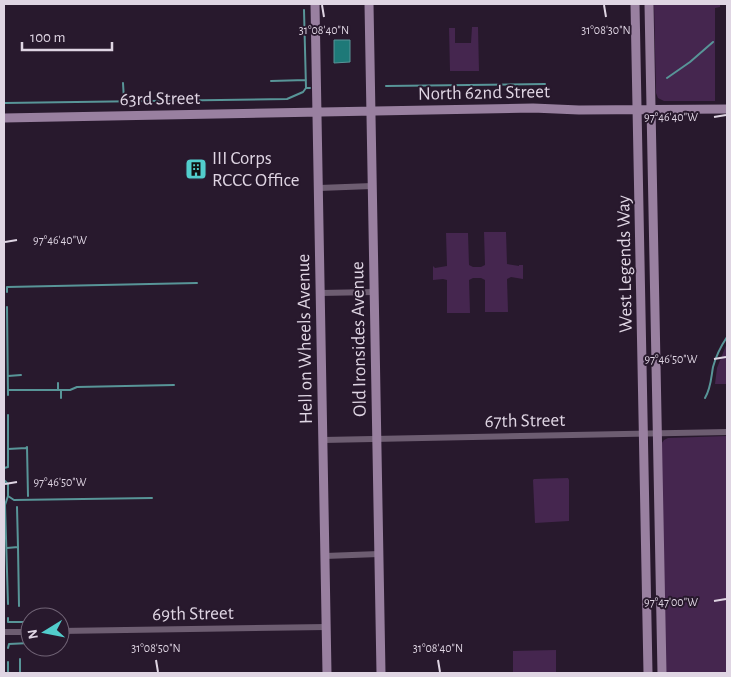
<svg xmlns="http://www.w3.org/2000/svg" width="731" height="677" font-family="'Alegreya Sans',sans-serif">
<rect width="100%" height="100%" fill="#28192d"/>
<path fill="#45264f" d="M654 4H720V7L715 8V101H664L658 98 656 93Z
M472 27H478L479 71H450L449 28H455V43H471Z
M484 232H506L507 264 519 266V265H523V279L511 277 507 279 508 312H485V280L481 278H473L469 280 470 313H447V280L443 279 433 280V266L435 268 447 266 446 233H468L469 265 473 267H481L485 265Z
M727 343V384H715L717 368Z
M727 436V673H665L661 444 664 440 668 438Z
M568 478 569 480V521L535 523 533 480 534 479Z
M556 650V673H513V651Z"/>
<path fill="#1e7978" stroke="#589598" d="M334 40H350V62L334 63Z"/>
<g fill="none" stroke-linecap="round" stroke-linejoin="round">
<path stroke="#589598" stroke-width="2" d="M304 10 306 88H310
M667 78 690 62 713 42
M271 81 306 80
M123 83 124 100
M386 86 545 84
M4 103 287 99 303 92 306 88
M7 292V287L197 283
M7 307 8 395
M8 376 21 375
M58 383V390
M8 390H70L77 387 174 385
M61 398V390
M705 398C711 388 711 378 713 367 716 356 721 346 727 337
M8 449 26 448 27 447 28 496
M4 468 8 467V415
M4 480 8 484V496L14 500 152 498
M17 507 18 547
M7 548 18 547 19 606
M8 604 5 505 8 496
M8 618V622H30
M8 648 9 644 30 643
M20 659V673
M8 662V673"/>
<path stroke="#6d5d71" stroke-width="6" d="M319 188 372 186
M320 293 374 292
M323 440 727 432
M325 556 379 554
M60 631 326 627
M4 632H30"/>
<path stroke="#9980a0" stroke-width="9" d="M315 4 327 673
M369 4 381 673
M635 4 648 673
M649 4 662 673
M4 118 533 108 579 110 727 109"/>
</g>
<path fill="none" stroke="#dfd5e3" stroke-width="2" d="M322 5 324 17M604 5 606 17M714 117 726 115M5 242 17 240M714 359 726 357M5 484 17 482M714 601 726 599M156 660 158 672M438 660 440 672"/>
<defs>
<g id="building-square" transform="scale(1.125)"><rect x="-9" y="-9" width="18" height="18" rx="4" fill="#52cdcc" stroke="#28192d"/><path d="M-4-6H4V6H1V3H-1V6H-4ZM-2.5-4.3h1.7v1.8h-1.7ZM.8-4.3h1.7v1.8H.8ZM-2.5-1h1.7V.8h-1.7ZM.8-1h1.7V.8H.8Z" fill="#111"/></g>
</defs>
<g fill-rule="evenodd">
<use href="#building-square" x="196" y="169"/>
</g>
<g text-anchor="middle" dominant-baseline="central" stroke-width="4" stroke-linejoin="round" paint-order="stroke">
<g font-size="19" fill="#dfd5e3" stroke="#28192d">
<text transform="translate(484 93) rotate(-1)">North 62nd Street</text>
<text transform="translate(160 99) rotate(-1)">63rd Street</text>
<text transform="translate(625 264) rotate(-91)">West Legends Way</text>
<text transform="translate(305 339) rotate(-91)">Hell on Wheels Avenue</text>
<text transform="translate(359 339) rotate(-91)">Old Ironsides Avenue</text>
<text transform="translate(525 421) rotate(-1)">67th Street</text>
<text transform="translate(193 614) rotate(-1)">69th Street</text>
</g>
<g font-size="19" fill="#dfd5e3" stroke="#28192d" text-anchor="start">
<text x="212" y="158">III Corps<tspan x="212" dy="22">RCCC Office</tspan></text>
</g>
</g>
<g font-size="12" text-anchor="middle" fill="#dfd5e3" stroke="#28192d" stroke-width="4" stroke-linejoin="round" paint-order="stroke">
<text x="324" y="34">31°08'40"N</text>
<text x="606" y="34">31°08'30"N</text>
<text x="671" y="121">97°46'40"W</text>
<text x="60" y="244">97°46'40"W</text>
<text x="671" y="363">97°46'50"W</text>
<text x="60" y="486">97°46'50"W</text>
<text x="671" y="606">97°47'00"W</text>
<text x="156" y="652">31°08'50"N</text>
<text x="438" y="652">31°08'40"N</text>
</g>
<rect width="731" height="677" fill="none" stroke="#dfd5e3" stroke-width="10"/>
<g transform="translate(45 632) rotate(260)"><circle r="24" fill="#28192d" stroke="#716476"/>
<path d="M0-4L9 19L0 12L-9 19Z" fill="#52cdcc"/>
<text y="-8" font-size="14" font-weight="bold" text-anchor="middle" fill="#dfd5e3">N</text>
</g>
<path d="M22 42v8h90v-8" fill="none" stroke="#dfd5e3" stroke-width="2.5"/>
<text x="30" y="42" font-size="15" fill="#dfd5e3" stroke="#28192d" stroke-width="4" paint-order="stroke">100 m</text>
</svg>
